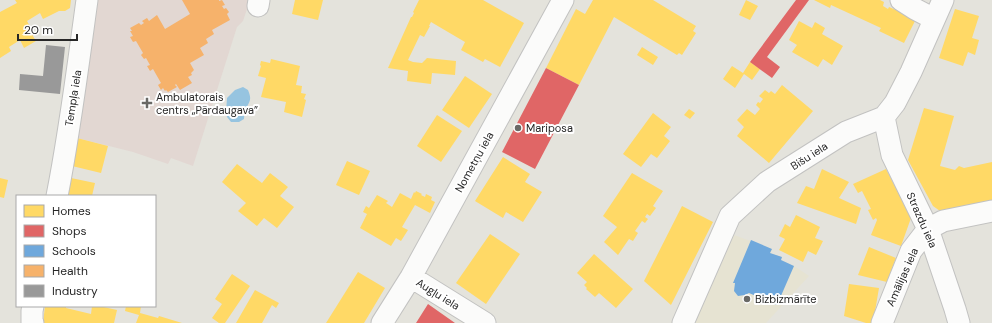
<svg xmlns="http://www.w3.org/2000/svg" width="992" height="323" font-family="'DM Sans',sans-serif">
<rect width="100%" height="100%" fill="#e4e3dc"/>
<path fill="#e6e3d2" d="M734 235 772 249 771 253 782 257 781 260 794 266 809 276 766 323H695Z"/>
<path fill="#e2d7d2" d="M97 0H250L243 21 237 27 193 166 171 158 168 164 133 152 77 138Z"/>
<path fill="#96c4e0" d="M243 87 248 90C252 100 250 100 246 109 245 112 244 116 244 119L239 122H231L227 117 226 112 227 98 235 90Z"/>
<path fill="#ffd966" d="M15 0H71L70 8 65 11H59L43 19 40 13 27 21 33 32 31 33 36 41 24 48 20 40 9 47 11 51 0 58V12L17 3Z
M295 0H323L318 20 292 14Z
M419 0H483L524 23 500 67 485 59 483 62 461 50 465 42 431 22 429 26H430L424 37 420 35 408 60 413 62 422 63 427 58 456 61 455 75 432 73 431 84 407 81 408 71 388 68 411 17H412L414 13 413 12Z
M593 0H653L696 26 693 31 696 33 682 55 679 53 677 55 614 17 579 85 546 68 576 9 585 14Z
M746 0 758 6 750 20 739 15Z
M814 0H880L884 2 883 6 888 9 889 7 916 19 904 43 879 31 881 28 831 5 830 8Z
M955 9 979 16 972 38 979 40 975 55 968 52 963 66 939 58Z
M799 21 812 28 815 22 825 28 822 34 843 46 832 65 823 59 818 67 792 52 797 45 789 40Z
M642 47 658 57 653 65 637 55Z
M271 59 300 66 296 85 302 86 301 93 306 94 304 99 306 100 302 117 284 112 286 102 261 97 266 78 258 76 261 66 260 65 261 61 270 63Z
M750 62 760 69 752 80 744 74 735 88 723 79 732 66 743 73Z
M465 76 492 94 469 128 442 110Z
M782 85 813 111 769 163 737 136 744 127 737 120 747 109 755 115 760 109 756 105 758 102 760 103 763 99 759 96 765 90 769 93 771 91 775 94Z
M924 108 954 116 940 166 955 170 959 166 964 168 992 162V200L940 211 933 206 908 160Z
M689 109 695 113 690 119 684 115Z
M653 113 671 127 664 136 670 141 657 158 651 154 641 167 623 154Z
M437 115 462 131 441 162 417 146Z
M77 138 108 146 101 173 72 166Z
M503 157 530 174 525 182 542 192 523 222 506 212 503 218 475 201Z
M347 161 370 171 359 195 336 185Z
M237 164 262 183 270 173 288 187 280 196 294 207 277 228 264 218 257 226 238 211 246 203 222 182Z
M822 169 849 182 839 198 861 208 856 224 797 203 806 186 814 189Z
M886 169 911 218 901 246 871 235 877 220 876 218 873 220 868 210 871 209 862 191 858 193 853 184Z
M632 173 663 191 653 206 656 208 650 216 647 214 645 217 648 219 645 223 642 221 635 231 638 233 633 241 629 239 618 255 604 242 617 227 603 216Z
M0 178 8 180 4 198 0 197Z
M71 178 95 183 92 196H67Z
M416 191 422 194 421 195 425 197 426 194 432 197 431 200 435 202 430 213 415 205 402 227 408 230 401 241 396 238 391 246 360 228 367 214 363 212 366 206 369 208 377 195 388 201 386 203 392 207 400 193 411 199 414 192 415 193Z
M682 206 713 222 671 305 644 281Z
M796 215 820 227 815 238 823 241 816 255 808 251 803 262 779 250 785 239 779 236 785 224 790 227Z
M490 234 520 254 486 304 456 283Z
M869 247 896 258 887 282 858 275Z
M594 254 633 289 616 308 599 293 595 297 586 289 587 288 584 285 587 282 577 273Z
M358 272 385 288 364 323H326Z
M232 274 250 286 225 323H219L212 318 222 304 215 299Z
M849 284 879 288 873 323H866L844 316Z
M255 290 279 303 276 308 272 305 262 323H236Z
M45 306H66V308L91 314 92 306H99L117 310 114 323H43Z
M126 306H141L140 313 158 318 159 316 182 323H136L139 315 125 311Z"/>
<path fill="#e06666" d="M796 0H809L767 57 780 67 772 78 750 62Z
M546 68 579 85 535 169 502 152Z
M428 304 455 323H416Z"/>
<path fill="#6fa8dc" d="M751 240 772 249 770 253 782 257 781 260 794 266 777 305 749 293 745 295 738 296 734 291 735 283H733Z"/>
<path fill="#f6b26b" d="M182 0H219V1L222 0 225 5 222 6 224 9 226 8 229 12 227 14 230 20 212 30 214 34 206 39 208 43 200 48 204 55 190 63 194 70 191 73 192 75 188 77 192 83 180 90 176 84 175 85 177 87 168 92 166 90 165 91 163 88 161 90 158 85 161 83 153 69 150 71 147 66 150 65 146 58 144 59 141 55 143 53 136 41 133 42 130 37 133 36 130 31H132L130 28 139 23 141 25 144 23 142 21 147 18 149 21 157 15 165 29 190 14Z"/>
<path fill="#999" d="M46 45 65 47 60 94 19 90 20 74 43 76Z"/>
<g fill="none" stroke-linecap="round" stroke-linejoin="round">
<g stroke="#c2c2c1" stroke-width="23">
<path id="street" d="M901 0 915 9 934 19
M258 6 259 0
M884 117 892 155 928 229 955 309 959 323
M57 196C70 131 78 65 87 0
M411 277 485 323
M33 323 32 322V311L33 306
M382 323 411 277 563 0
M683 323 730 216 767 182 846 132 884 117 895 103 911 72 943 0
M882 323 911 251 928 229 943 221 992 211"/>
</g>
<use href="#street" stroke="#fbfbfa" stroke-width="21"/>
</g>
<g fill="#696966" stroke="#fff" stroke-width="1.5">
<path d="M145 97h4v4h4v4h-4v4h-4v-4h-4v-4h4z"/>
<circle cx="518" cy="128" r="4"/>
<circle cx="747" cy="299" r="4"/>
</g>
<g text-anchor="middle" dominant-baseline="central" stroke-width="4" stroke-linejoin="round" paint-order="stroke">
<g font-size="11" fill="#272727" stroke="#fff" text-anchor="start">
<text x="156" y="97">Ambulatorais<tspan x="156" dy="13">centrs „Pārdaugava”</tspan></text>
<text x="526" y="128">Mariposa</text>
<text x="755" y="299">Bizbizmārīte</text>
</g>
<g font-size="11" fill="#272727" stroke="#fff">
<text transform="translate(73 98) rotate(-81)">Tempļa iela</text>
<text transform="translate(809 156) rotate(-33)">Bišu iela</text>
<text transform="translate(474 162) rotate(-61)">Nometņu iela</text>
<text transform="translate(922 220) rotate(66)">Strazdu iela</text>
<text transform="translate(902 277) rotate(-66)">Amālijas iela</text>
<text transform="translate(438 294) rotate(32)">Augļu iela</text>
</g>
</g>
<rect x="16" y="195" width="140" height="112" fill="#ffffff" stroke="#a9a9a9"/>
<rect x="24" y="205" width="20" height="12" fill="#ffd966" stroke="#a9a9a9"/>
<text x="52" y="215" font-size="12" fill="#272727">Homes</text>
<rect x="24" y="225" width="20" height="12" fill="#e06666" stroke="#a9a9a9"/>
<text x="52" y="235" font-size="12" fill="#272727">Shops</text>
<rect x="24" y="245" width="20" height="12" fill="#6fa8dc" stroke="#a9a9a9"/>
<text x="52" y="255" font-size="12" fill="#272727">Schools</text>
<rect x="24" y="265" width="20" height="12" fill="#f6b26b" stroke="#a9a9a9"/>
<text x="52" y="275" font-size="12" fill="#272727">Health</text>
<rect x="24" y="285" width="20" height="12" fill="#999999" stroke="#a9a9a9"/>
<text x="52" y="295" font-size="12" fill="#272727">Industry</text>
<path d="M18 34v6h59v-6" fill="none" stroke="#272727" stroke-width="2"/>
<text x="24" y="34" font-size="12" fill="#272727" stroke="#ffffff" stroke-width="3" paint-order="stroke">20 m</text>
</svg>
